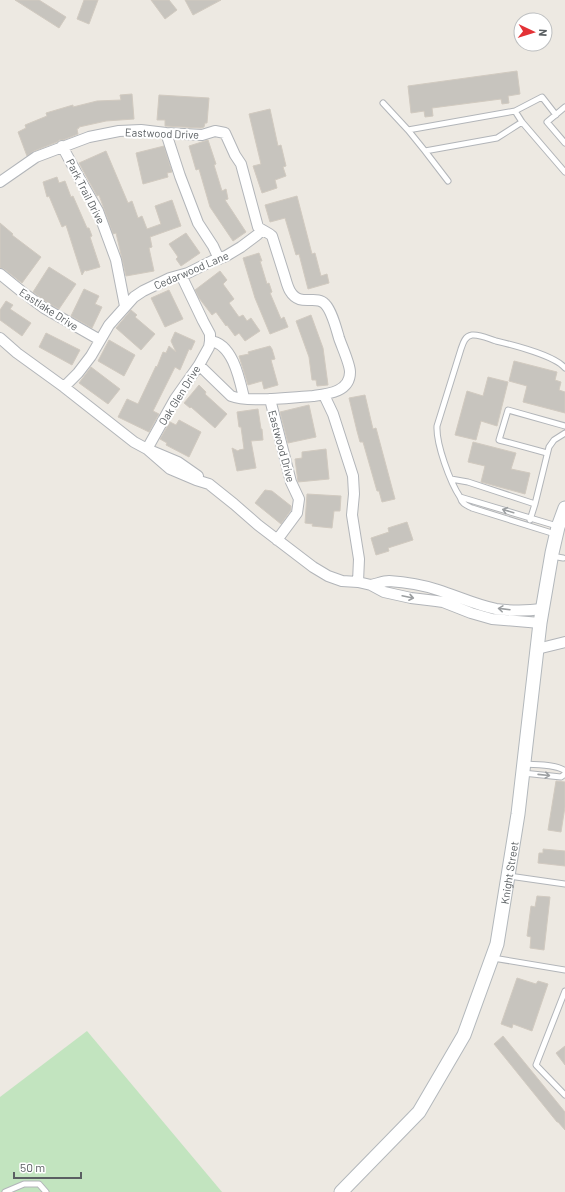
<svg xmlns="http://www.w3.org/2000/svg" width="565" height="1192" font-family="Barlow,sans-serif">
<rect width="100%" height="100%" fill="#ede9e2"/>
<path fill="#c2e4bf" d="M87 1031 222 1192H0V1097Z"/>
<path fill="#c7c4be" stroke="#d1cac0" d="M15 0H39L66 17 59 28Z
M84 0H98L89 24 77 19Z
M151 0H169L177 10 165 19Z
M185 0H221L193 15Z
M517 71 520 94 508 96 509 103 502 104 501 99 432 108 433 116 425 117 424 111 411 113 408 86Z
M132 94 134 119 106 121 79 127V128L77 129 78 134 63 140H59L57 142 34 151 27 156 18 132 26 128 25 125 47 116 46 113 73 105V107L97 101 121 100 120 95Z
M159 95 209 98 207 123H205L204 127 201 128 165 126V120H157Z
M270 109 278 146 281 145 286 166 283 167 286 176 275 180 277 188 262 193 253 166 261 164 249 114Z
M208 140 216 164 214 165 222 191 226 189 228 199 225 200 246 232 233 241 210 207 199 169 196 170 189 146Z
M164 146 172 172 167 173 168 177 143 184 136 153Z
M106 151 128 203 132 201 138 218 142 216 147 229 161 224 155 206 172 200 181 226 150 237 152 247 149 248 154 271 126 276 116 233 113 234 99 195 97 196 79 163Z
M57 177 59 183 65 181 71 197 73 196 87 228H89L92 236 90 237 100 267 86 271 85 270 82 275 66 225 62 227 49 196 47 197 43 182Z
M297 196 312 254 315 253 321 276 327 274 329 283 308 289 299 254 296 255 285 218 270 222 265 205Z
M0 223 13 234 12 235 41 257 22 283 4 269 0 268Z
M186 233 200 253 181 266 176 259 178 257 169 244Z
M259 253 262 261H260L267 284 269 283 272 292 270 293 281 319 284 317 288 327 270 334 255 298 243 258Z
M49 267 76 284 59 309 48 303 33 292Z
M220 271 227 280 223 284 234 299 229 303 239 317 243 315 247 321 251 318 260 331 245 341 239 333 235 336 227 325 226 326 216 312 212 315 199 298 195 290Z
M84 289 99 296 95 304 102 307 92 328 71 316Z
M169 290 183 319 165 327 151 298Z
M6 301 13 305 10 309 31 323 22 336 0 320V310Z
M131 310 137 315 135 317 155 334 141 350 116 328Z
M311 315 323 348 328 385 317 386 316 380H312L309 357 296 321Z
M175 332 195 341 191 350 189 349 180 370 175 367 153 411 159 414 149 432 118 417 127 399 138 404 156 366 157 367 163 352 166 353 169 346 176 352 171 341Z
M46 333 80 350 72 365 39 347Z
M109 340 135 355 124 376 98 361Z
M270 346 272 349 275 359 271 360 278 385 264 389 262 381 248 385 239 356 249 354 248 352Z
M514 361 557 372 555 380 561 382 559 390 565 392V413L523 402 527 386 509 381Z
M91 367 120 389 108 404 79 383Z
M488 377 508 382 497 426 481 421 476 440 455 435 467 391 483 396Z
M199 385 206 392 205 394 227 414 215 428 191 407 190 408 184 403Z
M365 395 373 429 376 428 395 499 382 502 379 491H377L363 442H360L357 431 349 398Z
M309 405 316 437 288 443 280 412Z
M258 409 261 429H262L263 440 251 441 256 468 237 471 232 448 238 451 239 450 244 449 241 427H239L237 412Z
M179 420 201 432 189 457 166 445 167 443 160 439 170 422 176 425Z
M473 442 516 453 511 469 530 473 525 494 481 482 485 466 468 462Z
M326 449 329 479 298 482 295 459 302 458V452Z
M265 490 272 491 291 506V510L281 524 255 503Z
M307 494 341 496 340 511H334L332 528 312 526 313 524 305 523Z
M407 522 413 540 388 548 389 551 376 555 371 538 389 532 388 528Z
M556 781 565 782V807L561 832 548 830Z
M543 849 565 851V866L538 863 539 853H543Z
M537 896 550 897 544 950 530 948 531 937 527 936 531 906 535 907Z
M517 978 536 984 538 981 548 984 532 1031 513 1024 512 1028 501 1024Z
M503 1036 565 1112V1130L558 1122H557L494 1044Z
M565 1046V1065L556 1053Z"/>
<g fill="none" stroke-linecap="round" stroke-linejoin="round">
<g stroke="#b2b5b9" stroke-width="7">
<path id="lane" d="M383 103 408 130
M565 107 547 122 565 143
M515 111 522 122 565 172
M522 122 497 138 425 151 408 130 515 111 542 97 556 115
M425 151 448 181
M547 453 499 440 508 410 565 426
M451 479 468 482 535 504 549 447 554 440 565 433
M460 497C450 482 436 444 437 426L461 349C463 343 465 336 472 335 480 334 489 339 496 341 513 345 555 356 565 368
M530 520 535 504
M555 534 472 508C466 505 462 504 460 497L557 526
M552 556 563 558
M525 764C536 765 557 764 565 771
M523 773 561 777 565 774
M509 876 565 884
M493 958 565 970
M565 991 536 1065 565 1095
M5 1192 24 1184H39L46 1192"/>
</g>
<g stroke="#b2b5b9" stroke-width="12">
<path id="street" d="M166 133 180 176 198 223 213 246 219 259
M62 146 82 183 98 211 116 260 125 306
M0 182 36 157 89 137 119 131 141 130 166 133 202 135 215 131 225 133 235 155 241 164 258 227C263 231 268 232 272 236 276 249 280 261 284 274 286 280 287 286 290 291 300 308 316 294 325 304 332 311 336 328 339 338 342 347 350 364 350 372 350 392 328 394 313 396 293 397 248 403 231 396L199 365
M0 274 21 291 44 308 100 340
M0 338 17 353 64 387 134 442 147 449 178 462 198 476
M210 341C233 343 240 381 244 398
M64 387 78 373 91 356 109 325 134 297 143 291 170 278 188 273 212 261 226 256 241 247 257 235 262 230
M324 395 333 414 353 476 354 494 352 515 359 559 358 582
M270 399 291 482 299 499 297 513 277 540
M147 449 170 469 196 480 209 484 234 504 258 525 313 567 328 576 342 581 358 582 371 585 384 592 411 598 436 601 443 602 471 613 492 619 540 623
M147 449 175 399 199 365 209 347 210 341V334L203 321 181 275
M371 585C377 584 383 581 389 581 405 582 423 585 438 590 457 596 476 605 496 609 511 611 527 611 542 609
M537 649 565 642"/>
</g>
<g stroke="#b3b8bc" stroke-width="15">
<g id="secondary">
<path id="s1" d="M341 1192 419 1112 464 1035 497 944 518 814 540 623 552 553 558 527 565 508"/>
</g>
</g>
<use href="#lane" stroke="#fff" stroke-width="5"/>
<use href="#street" stroke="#fff" stroke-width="10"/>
<use href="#secondary" stroke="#fff" stroke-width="13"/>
</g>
<defs><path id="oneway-shaft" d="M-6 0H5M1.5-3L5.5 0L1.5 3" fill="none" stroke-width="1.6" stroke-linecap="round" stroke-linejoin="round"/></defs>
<g stroke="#9c9fa1">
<use href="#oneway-shaft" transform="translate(508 511) rotate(-163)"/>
<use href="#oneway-shaft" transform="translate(408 597) rotate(12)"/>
<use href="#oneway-shaft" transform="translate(504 609) rotate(-173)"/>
<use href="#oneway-shaft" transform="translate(544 775) rotate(6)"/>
</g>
<g text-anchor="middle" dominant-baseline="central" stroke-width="4" stroke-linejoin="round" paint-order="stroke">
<g font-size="11" fill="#5a5f62" stroke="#fff">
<text transform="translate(162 133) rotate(2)">Eastwood Drive</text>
<text transform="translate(86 191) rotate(63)">Park Trail Drive</text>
<text transform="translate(191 270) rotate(-23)">Cedarwood Lane</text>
<text transform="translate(49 309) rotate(33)">Eastlake Drive</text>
<text transform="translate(179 395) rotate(-58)">Oak Glen Drive</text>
<text transform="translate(282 446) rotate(75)">Eastwood Drive</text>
<text stroke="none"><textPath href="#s1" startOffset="370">Knight Street</textPath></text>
</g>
</g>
<g transform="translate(533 32) rotate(94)"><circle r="19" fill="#ffffff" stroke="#bdbfc0"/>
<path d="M0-3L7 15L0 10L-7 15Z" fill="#e33236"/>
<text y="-6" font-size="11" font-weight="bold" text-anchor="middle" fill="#5a5f62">N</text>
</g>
<path d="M14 1172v6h67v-6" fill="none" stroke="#5a5f62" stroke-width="2"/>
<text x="20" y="1172" font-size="12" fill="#5a5f62" stroke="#ffffff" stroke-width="3" paint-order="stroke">50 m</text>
</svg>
